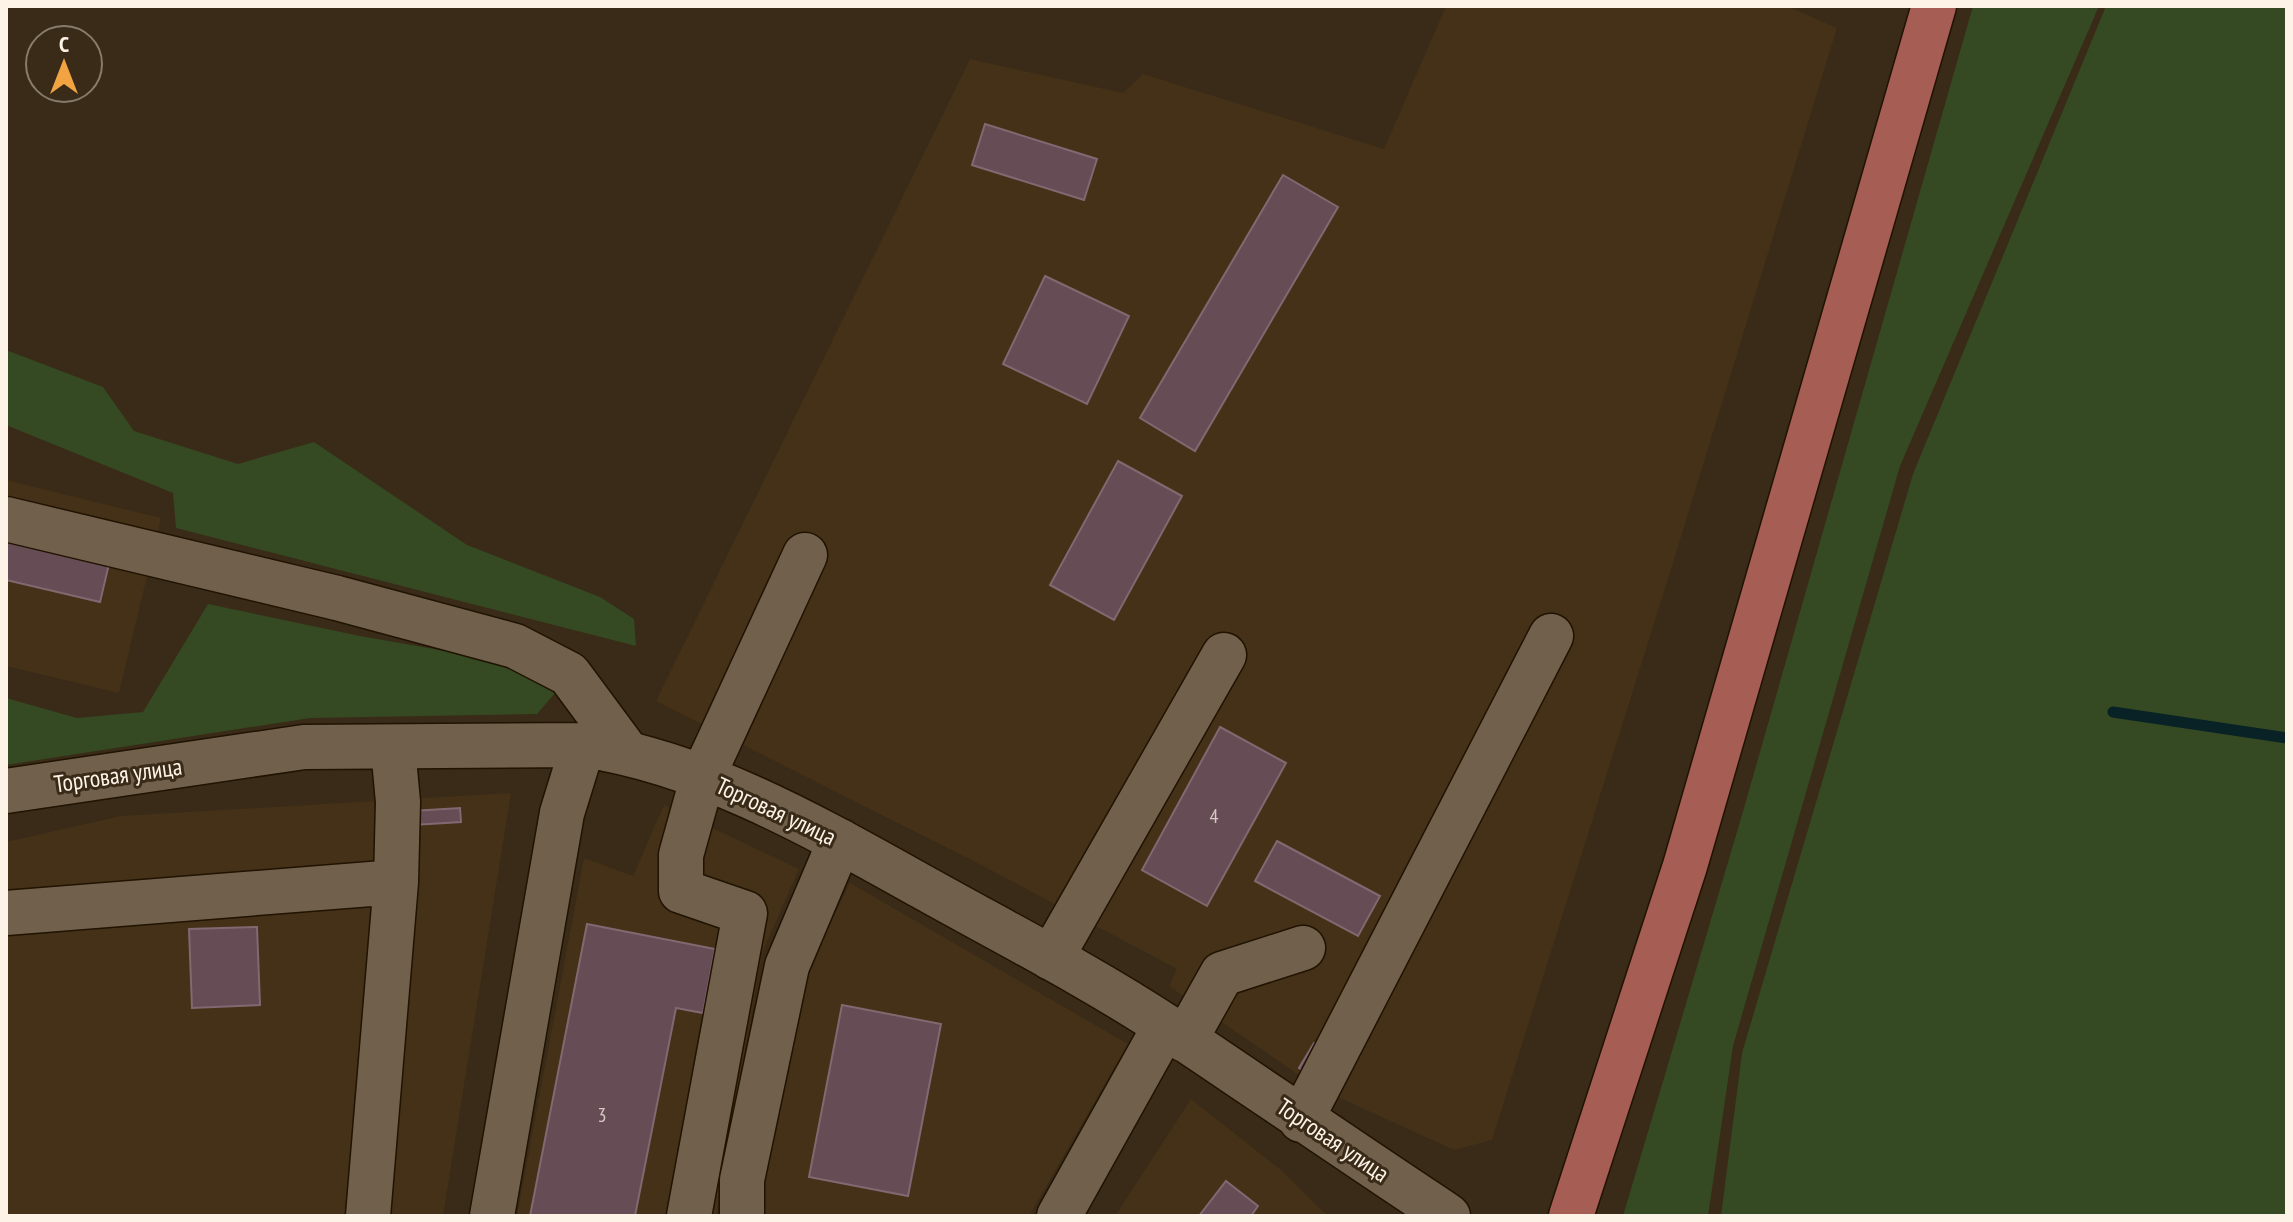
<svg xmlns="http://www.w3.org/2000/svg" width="2293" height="1222" font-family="'PT Sans Narrow',sans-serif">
<rect width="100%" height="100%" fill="#392b18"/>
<path fill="#443118" d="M1446 6H1787L1837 28 1673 563 1492 1140 1454 1150 1318 1088 1169 986 1177 969 985 867 656 701 970 59 1123 93 1143 74 1384 149Z
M6 480 161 518 119 693 6 666Z
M511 793 443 1216H6V842L121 816Z
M664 805 799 869 762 953 716 1216H517L584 858 633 876Z
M850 883 1128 1044 1029 1216H764L762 1176 809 967Z
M1191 1099 1281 1170 1328 1216H1115Z"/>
<path fill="#354922" d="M1973 6H2099L1900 466 1733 1046 1708 1216H1623L1742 815Z
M2106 6H2287V1216H1721L1742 1053 1913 474Z
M6 350 103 387 134 431 238 464 314 442 467 545 600 597 634 619 636 646 176 528 173 493 6 425Z
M208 604 360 636 514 663 555 693 537 714 310 718 6 765V698L77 718 143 712Z"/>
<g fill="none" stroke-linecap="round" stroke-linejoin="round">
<path stroke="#082226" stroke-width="11" d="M2113 712 2287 738"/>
</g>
<path fill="#664c55" stroke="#836871" stroke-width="2" d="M985 124 1097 159 1084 200 972 165Z
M1283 175 1338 207 1195 451 1140 418Z
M1045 276 1129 316 1087 404 1003 364Z
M1118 461 1182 496 1114 620 1050 585Z
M6 540 109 564 100 602 6 580Z
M1220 727 1286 763 1207 906 1142 870Z
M460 808 461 822 413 825 412 811Z
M1277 841 1380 896 1358 936 1255 881Z
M587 924 715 949 703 1013 676 1008 635 1216H530Z
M257 927 260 1005 192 1008 189 929Z
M842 1005 941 1024 908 1196 809 1177Z
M1314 1043 1328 1051 1313 1076 1299 1068Z
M1226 1181 1258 1206 1251 1216H1199Z"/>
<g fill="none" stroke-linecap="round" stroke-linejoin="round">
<g stroke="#201302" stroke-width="47">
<path id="minor" d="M6 519 337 598 515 646 569 674 626 751
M6 791 304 747 583 745C704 763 815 827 921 886 1003 932 1088 975 1167 1027 1261 1090 1354 1154 1448 1216
M6 913 396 882
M1051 958 1224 655
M1185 1040 1222 974 1303 948
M1301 1120 1551 636
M368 1216 396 882 398 802 393 748
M492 1216 562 813 583 745
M689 1216 745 913 681 891V855L703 776 805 555
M742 1216V1180L787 966 840 841
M1059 1216 1165 1026"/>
</g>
<g stroke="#201302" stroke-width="47">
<path id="major" d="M1571 1216 1685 866 1934 6"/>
</g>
<use href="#minor" stroke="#71614c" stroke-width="44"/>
<use href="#major" stroke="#a55d54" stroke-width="44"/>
</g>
<g text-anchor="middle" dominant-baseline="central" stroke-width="6" stroke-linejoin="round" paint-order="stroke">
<g font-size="20" fill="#d7c9c2">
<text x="1214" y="816">4</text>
<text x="602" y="1115">3</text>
</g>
<g font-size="24" fill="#fdf3e7" stroke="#392b18">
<text transform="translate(118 775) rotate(-8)">Торговая улица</text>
<text transform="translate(776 811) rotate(25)">Торговая улица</text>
<text transform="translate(1333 1140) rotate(34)">Торговая улица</text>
</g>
</g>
<rect width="2293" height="1222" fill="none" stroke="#fdf3e7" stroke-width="16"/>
<g transform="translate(64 64)"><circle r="38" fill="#392b18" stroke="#877b6b" stroke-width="2"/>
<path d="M0-6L14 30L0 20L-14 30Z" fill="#f3a442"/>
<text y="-12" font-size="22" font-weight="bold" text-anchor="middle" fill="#fdf3e7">С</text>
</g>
</svg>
